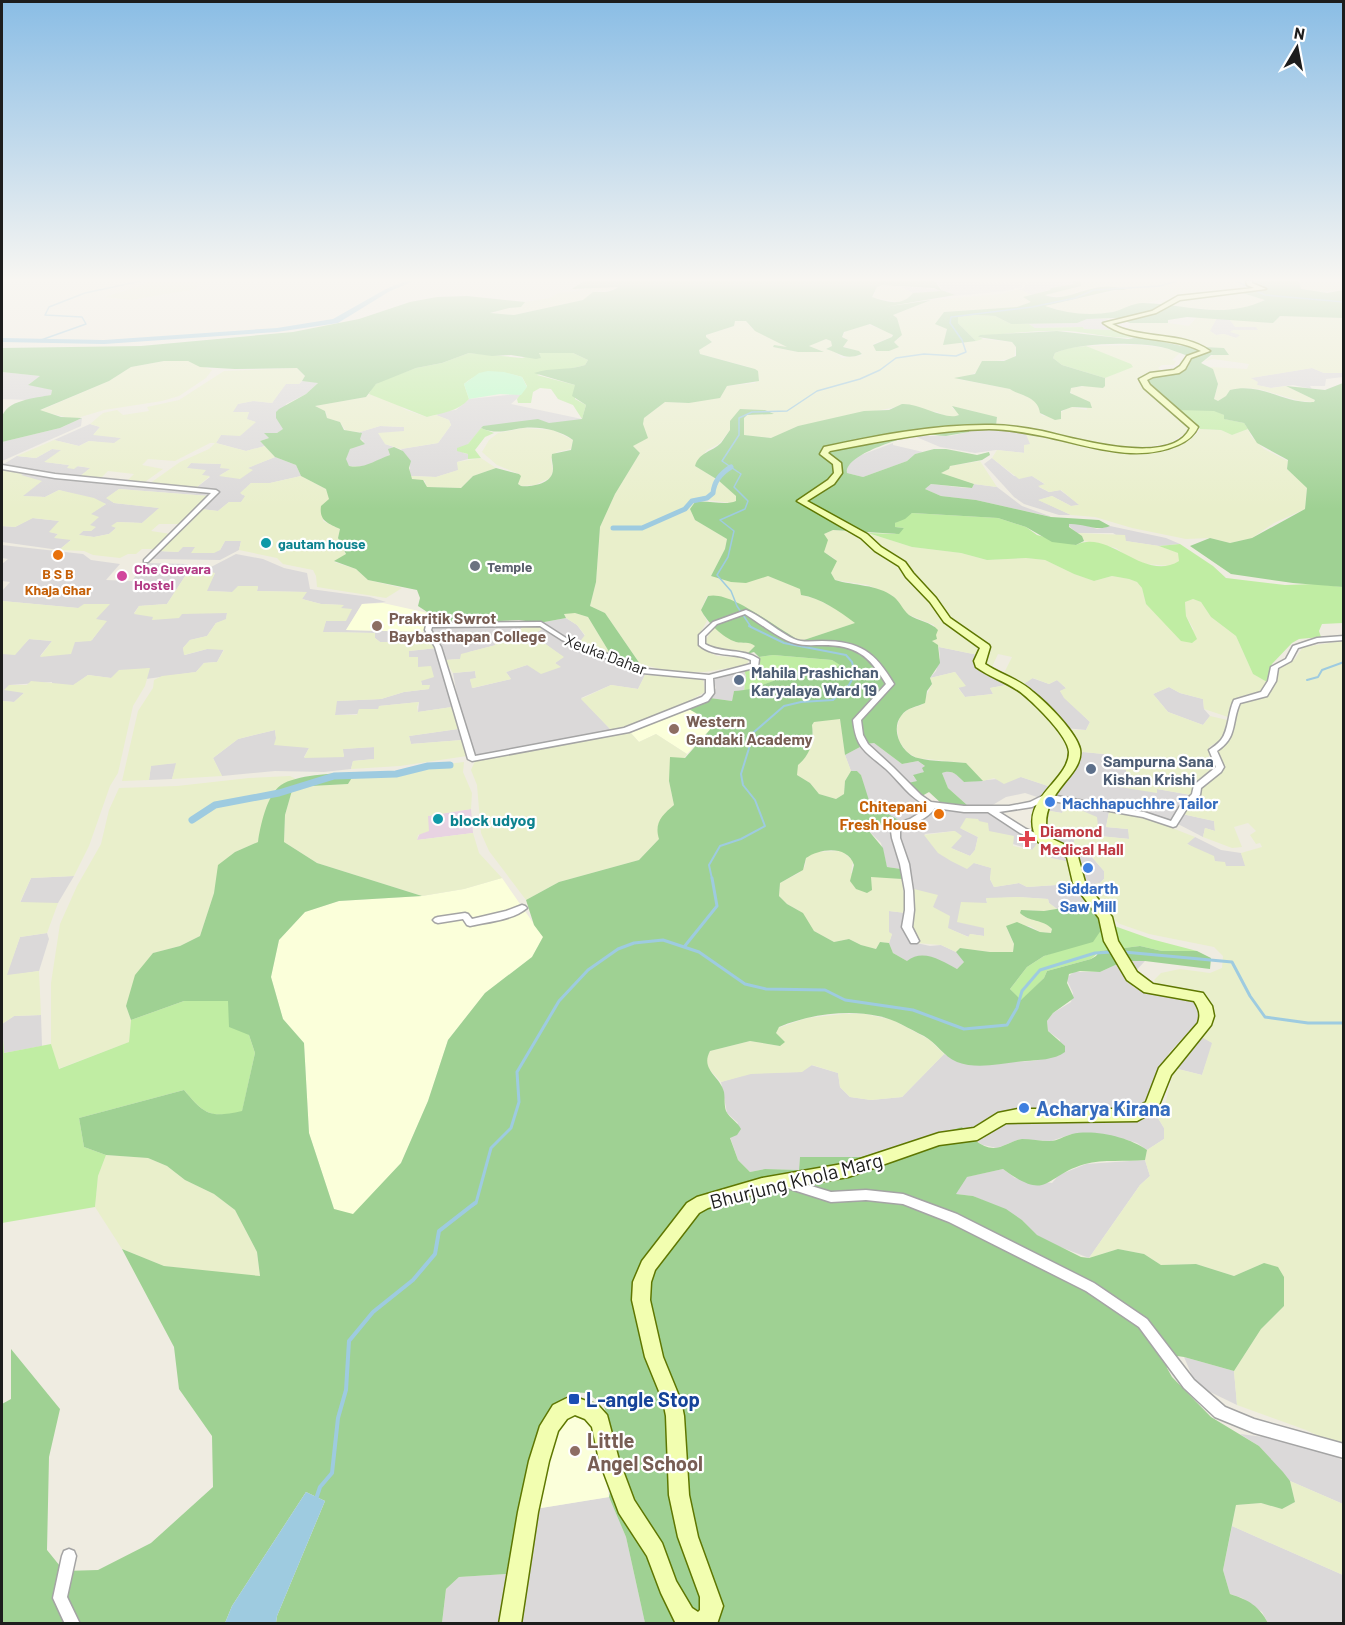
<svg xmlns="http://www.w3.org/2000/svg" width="1345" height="1625" font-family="Barlow,sans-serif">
<rect width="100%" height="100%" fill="#efece1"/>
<path fill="#dbd9d9" d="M935 281 996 283 1023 282 1022 287 1005 291 954 296 941 291 913 293 901 287 940 289 942 288Z
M1032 281H1072L1074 284 1056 287 1032 295 1019 289 1024 288 1025 283Z
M1217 318 1229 319 1236 327H1257L1259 331 1233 330 1241 336 1236 338 1224 334 1216 335 1209 331Z
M1087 319H1108L1103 322 1104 325 1115 330 1084 329 1083 327 1035 328 1029 324 1076 323Z
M1312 368 1324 373H1343V377L1326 379 1325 386H1310L1312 389 1293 385 1271 388 1256 385 1250 378Z
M2 372 41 376 29 384 52 390 51 395 29 400 2 399Z
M302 381 319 382 306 394 286 404 281 423 284 429 277 433 265 434 269 438 260 441 265 446 246 451 216 443 221 435 255 422 246 419 249 412H232L237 404 253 401 272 403 286 383 299 384Z
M516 394 521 395 511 404 582 419 577 422 483 426 468 444 463 453 468 454V459L457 462 459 470 436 477 410 476V460L401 449 438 443 451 425 449 420 436 415 444 411 456 410 469 399Z
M82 418 81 426 2 461V442L60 428Z
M90 424 100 427 94 434 122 438 114 444 89 441 79 446 54 440Z
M380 426 404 427V431L385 444 394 447 389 449 390 455 366 466H349L345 459 350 449 364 441 360 439V432Z
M970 429H1000L1026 434 1031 444 1025 453 996 450 975 453 940 447 914 436H950L969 432Z
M893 443V445L923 452 915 454 907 461 863 477 847 473V467L853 458Z
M52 449 62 450 45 462 91 468 79 477 2 465 17 456 36 458Z
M275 457 296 465 301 476 270 483H251L241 494 246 496 241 502H229L218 511 201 509 217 491 197 487 210 477 201 475 205 471 186 468 191 463 221 464 231 469 220 475 252 470 247 468Z
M992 458 1014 476H1032L1046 485 1039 487 1049 492 1060 490 1080 505 1071 506 1052 496 1039 500 1071 515H1059L1024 504 1014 497 984 464Z
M26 471 213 492 209 496 119 489 107 498 114 503 160 508 142 523 117 522 116 528 109 534 94 537 78 535 83 531H91L95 527 89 526 90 514 106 504 59 490 45 497 21 496 20 475Z
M931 484 966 488H972L974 484 997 487 1022 506 1052 517 976 500 941 496 925 489Z
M32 518 60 521 50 532 58 534 55 537 72 539 59 550 2 542V526L15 527Z
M1069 523H1079L1097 529 1110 526 1166 538 1180 544 1159 546 1125 541 1113 533H1077L1069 526Z
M225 541H241L239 550 220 560 152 559 159 551 178 552 183 546 196 547 192 552 216 551 220 550Z
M2 545 83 554 91 560 120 564 106 580 132 581 143 565 148 563 186 564 191 567 167 604 139 606 134 613H227L226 620 216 623 207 636 190 640 183 648 185 655 207 649H224L217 662 204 663 196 672 146 679 149 668 111 678 88 675 74 685H52V682L9 685 24 693 14 702 2 701V654H15L29 639 52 641 40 656 75 642 92 640 106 621 95 620 78 608 2 601V591L10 582 2 581V564L8 559 2 558Z
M236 554 263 559 284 568 307 573 310 589 370 597 386 602 362 604 346 630 423 632 433 642H380L375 638V633L322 632 326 621 346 620 340 609 343 605 321 604 302 599 306 592 257 591 258 587 232 592 206 591 215 573 208 572 211 567Z
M566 618 577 625 585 636 579 643 539 623Z
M434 625 524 626 509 638 494 643 496 645 469 652 461 659 445 660 440 639 432 634Z
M542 629 645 675 638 689 611 685 581 698 611 730 474 756 458 701 453 673 475 671 476 678 470 680 473 688 511 679 506 672 527 665 560 667 555 663 563 657 537 638 536 633Z
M939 647 978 655 976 661 1012 684 990 688 993 694 965 697 958 687 965 686 955 672 930 678 936 671 940 658Z
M437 648 452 707 418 712 419 702 379 706V709H359L358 714 335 715 336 701 381 699 404 692 429 689 422 685 418 668 408 657 409 651Z
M744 670 746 676 744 691H734L732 701 710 698 716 688 713 679Z
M1032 678 1049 684 1057 680 1067 689 1060 691 1065 698 1090 722 1086 730 1065 728 1022 685Z
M1169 687 1180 693 1203 699 1204 709 1210 716 1203 725 1168 712 1153 694Z
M458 729 462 740 411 744 409 736Z
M275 730 276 738 309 748 304 757 344 756 342 749 375 747V759L353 761 351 769 324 772 275 771 222 776 213 758 238 739Z
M874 743 902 764 918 761 926 767 924 772 913 776 918 781 908 783 898 771 875 755 866 744Z
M860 747 880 762 930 808 919 816 902 822 883 812 872 810 868 805 861 775 857 771H851L845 755Z
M1083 752 1104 754 1126 769 1127 778 1157 793V789L1191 795 1171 823 1053 796 1062 786 1077 757Z
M177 763 172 779 149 780 151 765Z
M948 771 956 774 964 782 1021 777 1051 787 1040 798 1025 793 1006 797 991 806 967 805 948 788 942 773Z
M1048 798 1102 809 1109 812 1106 827 1128 829 1130 839 1099 836 1071 808 1062 813 1044 810Z
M934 807 985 810 1065 853 1070 862 1050 858 1038 842 1033 850 960 828 978 837 975 850 970 856 951 848 955 831 924 834 974 863 992 868 990 879 994 887 1019 883 1027 887 1071 884 1087 904 1057 909 1049 903 1048 899 1018 897 986 899 987 903H961L984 928V936L970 934 969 937 947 928 933 907 910 888 898 834 899 827 918 822 930 813Z
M1182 814 1214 821 1215 831 1205 828 1203 837 1178 824Z
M868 825H895L901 869 887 867 881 843 868 830Z
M1044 826 1077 830 1074 842 1063 844 1046 837Z
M1195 837 1221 850 1241 853 1246 866H1226L1215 861 1186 843Z
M1076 853 1091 856 1104 871V879L1100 883 1084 886Z
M74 876 58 903H20L31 878Z
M889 911 906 913 912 942 930 946 941 945 956 952 965 961 957 969 934 958 907 961 893 953 889 943 892 934 889 933Z
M47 933 49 939 39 971 6 976 20 937Z
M1124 961H1145L1130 977 1133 987 1143 991 1190 998 1198 1001 1201 1018 1169 1053 1151 1093 1142 1106 1126 1112 985 1123 966 1132 962 1127 861 1157 800 1158 799 1170 765 1169 750 1172 738 1160 730 1137 738 1123 727 1113 721 1082 751 1073 801 1072 811 1065 838 1073 840 1087 850 1097 871 1100 902 1097 944 1054 964 1064 1033 1061 1060 1055V1040L1048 1031 1047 1021 1053 1013 1071 1002 1073 993 1066 978 1074 972H1100Z
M41 1015 42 1046 4 1053 2 1024 14 1016Z
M1200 1036 1213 1043 1202 1075 1174 1068Z
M1158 1118 1164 1128V1139L1147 1150 1137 1143 1124 1139 1095 1134H1072L1051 1141 1020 1139 997 1148 983 1145 972 1139 1012 1121Z
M1145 1160 1150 1176 1140 1185 1089 1258 1055 1245 1036 1235 1022 1220 989 1203 973 1196 955 1194 966 1177 1003 1169 1015 1178 1052 1183 1059 1175 1086 1164Z
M1184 1357 1234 1371 1237 1405 1210 1392 1193 1378Z
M1240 1434 1289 1440 1332 1454 1343 1461V1504L1290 1481 1259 1446Z
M609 1497 626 1537 645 1623 521 1624 535 1509Z
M1232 1526 1343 1575V1623H1268L1262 1612 1242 1598 1230 1594 1223 1570Z
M506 1574 502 1623 442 1624 446 1589 459 1577Z"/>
<path fill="#e8d3e2" d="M471 809 473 833 417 840 427 816Z"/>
<path fill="#fbffda" d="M383 603 428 613 423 632 346 630 362 604Z
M687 708 715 724 687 754 656 734 639 742 631 733Z
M502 878 543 937 532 957 485 993 448 1040 428 1101 401 1163 353 1215 334 1209 309 1133 304 1043 283 1019 271 977 279 940 305 912 339 901 422 896 464 889Z
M570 1414H588L600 1435 609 1497 535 1509 557 1428Z"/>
<path fill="#e9efcb" d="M147 281H214L199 283 196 289 131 300 105 297 143 285Z
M1080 281H1246L1248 284 1259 289 1230 290 1159 300 1101 315 1074 314 1044 306 1125 289 1117 286H1097L1076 292 1068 297 1044 295 1080 286Z
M1299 281H1343V290L1316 292 1301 289Z
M882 285H896L913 293 906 300 899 302 871 297 874 296 877 287Z
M618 286 614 290 593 292 584 300 514 315 489 314 525 302 550 298 558 293 577 291 593 287Z
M1019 289 1032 295 1024 297 1032 302 1017 307 945 312 947 328 944 344 983 339 1012 342 1016 347 1014 358 996 361 971 375 957 379 1010 389 1032 399 1038 404 1040 413 1043 416 1060 413 1066 409 1072 407 1087 410 1086 400 1074 396 1069 390 1071 388 1104 383 1105 378 1132 367 1086 346 1139 345 1165 348 1180 353 1172 360 1176 361 1174 365H1162L1158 368 1161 370 1160 372 1168 374H1146L1141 377 1143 385 1190 426 1185 433 1170 443 1146 447 1102 446 996 426 997 418 969 410 951 407 960 414 955 417H947L937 412 896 407 798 426 772 438 744 435V418L747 415 773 413 765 410 740 409 730 430 719 444 707 450 695 466 718 480 736 496V501L731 503 707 500 695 502 690 509 695 520 727 539 725 549 711 576H768L801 589V595L816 599 840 611 856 623 801 641 780 631 742 605 707 596 701 610 707 621 699 635V647L717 656 751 658 746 665 705 672H673L640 664 605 613 590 606 596 582 600 527 615 494 640 453 633 446 644 418 665 402 689 403 722 393 727 386 755 383 759 378 749 367 700 354 699 350 712 342 706 337V335L734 326V321H746L753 329 788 347H773L798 352 822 351 812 348 809 345 826 339 831 341 832 346 826 349 834 351 842 358 858 356 862 355 861 352 842 346 847 339 842 337 846 331 867 324 891 333 892 337 873 344 876 351H889L898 346 894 342 900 338 901 332 897 318 893 315 931 300 1001 294Z
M1236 291 1266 299 1247 309 1227 311 1159 305 1165 300Z
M1292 315 1343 318V373H1324L1312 368 1251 378 1258 382 1257 385 1271 388 1286 386 1315 400 1314 402 1300 401 1259 389 1244 388 1230 390 1227 396 1218 401 1214 400 1218 384 1213 370 1209 367 1247 369 1249 364 1213 359 1205 361 1215 354 1229 355 1224 348 1202 347 1142 335 1124 329 1129 327 1130 323H1168L1189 326 1197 317 1217 318 1210 331 1216 335 1224 334 1236 338 1240 335 1230 332 1233 330H1258L1256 327H1235L1229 319 1273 323 1280 316Z
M164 361H188L212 370 206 378 179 396 162 401 104 410 74 419 39 411 109 381 131 367Z
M297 368 305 377 299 384H286L272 403 253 401 238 404 233 412H249L247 419 256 422 240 436 221 435 216 443 246 451 265 446 275 457 248 468 253 470 240 479 219 476 230 469 220 468 221 464 191 463 187 468 206 470 202 475 210 476 197 487 149 484 180 462 209 449 215 443H210L175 461 148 459 142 465 163 469 142 484 126 482 134 474 108 471 100 479 79 477 90 468 78 466 74 469 67 468 69 465 44 462 61 450 52 449 36 458 17 456 54 440 79 446 89 441 114 443 121 438 93 435 100 427 90 424 103 413 117 410 123 415 149 411 147 407 179 400 224 371Z
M369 394 395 403 406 410 427 417 436 415 449 420 451 425 438 443 401 449 385 444 378 433 404 431V427L380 426 360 432 346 431 340 422 327 418 326 412 314 406 366 397Z
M524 428 553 430 573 440 571 449 557 452 551 459 553 471 550 478 535 485 521 486 518 484 519 474 497 465 482 452 489 440 498 433Z
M1200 429 1221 430 1232 435 1248 429 1251 436 1264 449 1288 461 1287 469 1307 487 1305 509 1274 523 1252 538 1230 543 1210 538 1186 539 1132 528 1095 517 1071 515 1038 500 1052 496 1071 506 1079 505 1061 490 1049 492 1038 486 1045 484 1032 476 1019 479 992 458 997 450 1024 453V445L1030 444 1026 434 1040 435 1100 449 1137 451 1174 446 1197 434Z
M481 458 496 468 473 476 461 488 426 487 425 481 412 479 410 476 436 477 458 470 457 462Z
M980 461 997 487 974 484 940 473 949 469 950 466Z
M2 468 26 471 21 475 42 481 23 496 45 497 59 490 94 498 106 504 91 514 99 517 90 525 96 527 91 531H83L79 535 94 537 109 534 116 528 111 526 117 522 142 523 159 508 114 503 106 498 119 489 209 496 179 524H159L151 531 171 534 154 549H142L136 554H128L120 558 93 555 84 551 59 550 71 540 54 538 58 534 49 532 59 521 33 518 15 527 2 526Z
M301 476 326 489 330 499 323 521 340 529 338 538 346 555 334 562 356 569 368 580 402 588 386 598 317 587 316 576 313 570 283 564 277 558 239 550 241 541H225L220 550 214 553H191L195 547H183L178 552 159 551 191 522 201 509 218 511 229 502H241L245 496 240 493 251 483H270Z
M833 530 854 532 898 565 923 592 942 617 982 649 978 655 939 647 932 641 936 635 934 625 907 614 893 596 868 585 835 580 831 573 835 559 824 552V534Z
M868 533 912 547 961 553 987 560 1026 558 1045 560 1074 574 1094 581 1112 576 1129 579 1137 582 1142 588 1146 604 1168 626 1194 630 1186 616 1185 601 1193 599 1201 602 1211 617 1236 636 1253 674 1267 682 1263 691 1238 697 1230 706 1228 717 1204 709 1203 699 1180 693 1169 687 1153 694 1168 712 1203 725 1210 716 1227 720 1222 739 1209 747V756L1216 765 1213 772 1197 782 1191 795 1157 789V793L1107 785 1106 776 1126 778V770L1106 766 1104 754 1083 752 1075 741 1070 730H1086L1090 722 1064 698 1060 691 1066 688 1057 680 1049 684 1033 678 1022 685 1004 673 1012 657 998 654 991 669 986 665 983 661 991 651V646L958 625 944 613 938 601 908 565 882 549Z
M1077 533 1125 535 1126 541 1159 546 1179 553V561L1171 566 1145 564 1129 558 1116 548 1084 541 1082 536Z
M191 567H211L208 572 215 573 207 591 232 592 238 586H258L257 591 307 592 302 599 321 604 344 605 341 608 352 609 346 621H326L323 632 375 633V638L380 642H433L437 648 409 651V657H418V667L431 666 434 677 421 681 422 685H430L429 689 404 692 381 699 337 701 335 715H357L359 709H378L379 706 419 702 417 707 418 712 452 707 458 729 409 736 411 744 462 740 467 756 400 766 351 769 353 761 374 759V747L343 749 344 757 304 758 309 748 274 745 276 738 275 730 238 739 213 758 222 776 172 779 176 763 151 766 149 780 122 781 138 711 153 688 154 680 162 676 196 672 204 663 217 662 224 650 207 649 184 655 183 648 190 640 207 636 216 623 226 619 227 613 182 614 179 618 152 620 153 617 134 614 139 606 167 604Z
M2 601 78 608 84 604H110L96 619 107 621 91 641 75 642 71 654 40 657 52 641 29 639 15 655 2 654Z
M564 613H575L588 617 611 655 579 643 585 635 577 625 566 618Z
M715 625 735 642 751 643 755 646 747 654 726 653 712 649 705 641Z
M524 626H540L542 629 536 633 537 638 564 657 555 663 561 667 541 674 527 665 506 672 511 679 472 688 470 679 476 678 475 671 453 673 445 660 460 659 461 654 496 645 493 642 509 638Z
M1343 641V1448L1306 1430 1237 1405 1234 1371 1261 1329 1284 1306 1264 1263 1234 1276 1196 1264 1161 1265 1144 1254 1118 1249 1089 1258 1140 1185 1150 1176 1145 1160 1147 1150 1164 1139V1128L1158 1118 1166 1101 1174 1068 1202 1075 1212 1043 1200 1036 1207 999 1158 988 1154 980 1161 973 1180 969 1210 973 1222 968 1223 956 1214 947 1149 934 1120 924 1101 909 1084 886 1100 883 1104 879V871L1091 856 1076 853 1063 844 1074 842 1076 830 1044 826V810L1062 813 1064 808 1071 806 1097 817 1099 836 1129 839 1128 829 1106 827 1109 812 1139 815 1195 837 1187 844 1214 856 1215 861 1225 862 1226 866H1245L1241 853 1262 847 1260 843 1256 844 1250 835 1256 831 1248 823 1234 827 1242 847 1232 848 1203 837 1205 828 1215 831 1214 821 1182 814 1198 789 1217 775 1222 767 1215 750 1228 741 1234 723 1235 711 1243 700 1263 696 1278 667 1295 659 1303 647Z
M150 668 145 686 133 706 118 773 110 786 89 846 74 876 31 878 20 902 58 903 47 933 20 937 7 975 39 971 41 1015 14 1016 2 1024V701L14 702 24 693 4 690 9 685H27L31 681 73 685 88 675 111 678 119 670Z
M955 672 966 686 958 688 965 697 993 694 990 688 1012 684 1031 699 1055 726 1064 739 1070 756 1051 787 1021 777 1004 784 994 778 983 781 965 763 917 758 907 752 899 741 897 728 900 716 909 709 922 705 932 684 930 678Z
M645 675 703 679 705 692 685 703 640 722 611 730 581 699 611 685 638 689Z
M840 718 845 755 851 771 845 781 844 794 836 799 819 794 810 783 797 775 796 771 798 764 806 756 814 741 812 725 814 722Z
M629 731 639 742 656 734 687 754 669 781 674 805 659 839 639 860 559 882 526 900 489 851 481 833 477 785 471 770 475 761Z
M464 762 463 772 472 793 471 809 428 816 429 831 418 835 417 840 473 833 479 853 502 878 464 889 422 896 317 863 284 842 285 815 293 787 348 784 353 776 395 775 431 766Z
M290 776 296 779 279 786 266 809 258 842 235 852 219 865 214 893 200 936 180 946 153 953 126 1006 131 1020 129 1042 58 1069 51 1044V983L60 924 77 886 101 844 109 810 119 788 177 786 249 778Z
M966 818 978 819 979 821 988 823 989 831 1014 836 1013 846 1032 850 1039 841 1054 848 1051 858 1070 862 1071 884 1027 887 1019 883 994 887 990 879 991 868 974 863 967 869 951 861 938 853 924 835 955 831 962 836 951 848 970 856 975 850 978 837 960 828Z
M842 851 853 861 851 873 902 879 906 913 889 911V932L892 934 889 943 880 942 876 949 861 945 849 939 834 942 814 931 798 910 787 904 779 896 780 883 799 873 805 866 806 858 814 852Z
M910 888 938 895 933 907 950 916 948 928 968 937 970 934 984 936V928L957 922 961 902 987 903 986 898 1018 897 1048 899 1049 903 1057 909 1044 911 1021 910 1025 917 1047 924 1052 929 1051 933 1040 932 1030 926H1006L1014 945 1013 952H990L960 948 956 952 941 945 917 943 910 927Z
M843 1014H865L893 1020 930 1040 944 1054 902 1097 871 1100 850 1097 840 1087 838 1073 812 1065 802 1072 751 1074 721 1082 707 1067V1056L710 1051 750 1041 780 1046 776 1033 778 1028 807 1018Z
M106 1155 148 1158 167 1166 185 1180 214 1194 235 1210 257 1252 260 1277 164 1266 122 1249 95 1207 98 1176Z
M1290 1481 1343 1504V1575L1232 1526 1236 1505 1261 1503 1282 1509 1295 1502Z"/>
<path fill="#c0eda3" d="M974 315 995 316 1011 324H1029L1035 328 1083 327 1084 329 1115 330 1140 337C1117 340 1092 333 1069 331 1039 330 1008 333 979 337L983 339 976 341 958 323V317Z
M1086 346 1131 364 1133 367 1105 378 1062 365 1053 358 1055 353 1068 348Z
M545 352 573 353 588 360 585 365C568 371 554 368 537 375L575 385V399L586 405 582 419 573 405 558 399 551 389 540 388 533 392 531 403H518L517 399 527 386 522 377C501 371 482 368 464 384L469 399C459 411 442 413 427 417L369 394 373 386 381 381 416 368 442 363 469 353 522 358Z
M1177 410H1214L1224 415 1225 419 1244 423 1248 429 1232 435 1221 430 1200 429 1194 421Z
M481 428 494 433 485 437 475 450 481 458 468 459V454L457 451V448L468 444Z
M912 513 998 518 1026 527 1037 535 1076 545C1109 528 1144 583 1179 561L1178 553 1159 546 1180 544 1213 566 1226 578 1285 585 1316 584 1343 587V623L1322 624 1319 631 1321 637 1299 639 1292 643 1272 664 1267 682 1253 674 1236 636 1211 617 1201 602 1193 599 1185 602 1186 616 1197 639 1192 643 1181 641 1146 604 1142 588 1137 582 1129 579 1112 576 1094 581 1074 574 1045 560 1026 558 987 560 961 553 912 547 868 533 895 534 904 528 895 527V523Z
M773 655 832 660 841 665 830 671 786 677 744 691 746 676 744 670 758 663 759 657Z
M1106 923 1151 939 1197 951H1162L1140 946 1100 951 1091 959 1047 971 1044 978 1021 1001 1010 989 1027 967 1044 956 1066 948Z
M184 1001H228L249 1035 255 1053 242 1112C210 1118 205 1115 184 1090L79 1118 84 1147 106 1155 98 1176 95 1207 2 1223V1026L4 1053 51 1044 59 1069 129 1042 131 1020Z"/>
<path fill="#9fd193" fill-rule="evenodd" d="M584 281H935L941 290 955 295 884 307 931 300 893 315 897 318 902 335 894 342 899 347 889 351H876L873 345 892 337 893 335 870 324 844 332 842 337 848 340 843 347 859 351 862 354C844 361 841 353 826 349L832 346 831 341 826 339 809 346 824 352H798L773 347 774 345 787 347 755 331 746 321H735L734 326 706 335V337L712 342 699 350 700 354 755 369 758 371 759 381 727 386 720 398 689 403 665 402 644 418 643 424 648 438 633 446 640 453 615 494 600 527 596 582 590 606 605 613 640 664 611 655 588 617 575 613 564 614 566 618 539 623 519 620 453 623 441 621 418 606 420 598 417 590 368 580 356 569 334 561 346 554 338 538 340 529C328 523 319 521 321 506L329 499 326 489 301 476 296 465 275 457 260 441 269 438 264 433H277L283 429 276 418V412L279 409 306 394 318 383 302 381 305 376 297 368 235 369 200 367 188 361H164L131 367 109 381 40 410 61 417 82 418 60 428 2 442C2 435 0 426 2 418 5 400 36 398 51 395L52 390 28 385 40 376 2 372V348L141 346 293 332 359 319 410 302 437 297 467 296 525 302 521 307 509 308 490 313 514 315 583 300 593 292C602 292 611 293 618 287L572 289ZM882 285 934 288 941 291 913 293C902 307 887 302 872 297L877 287ZM469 353 492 356 511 355 536 359 541 358 539 353H573L588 360 585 365C568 371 551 367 534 373L575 385 572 396 586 405 582 419 549 423 538 419 483 426 481 428C497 435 507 430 523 428 539 426 560 430 573 440L571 450 552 454C551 460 553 463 553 469 553 484 532 487 521 486L518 484 521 476 519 474 496 468 473 476 461 488 427 487 423 480 412 479 409 468 411 461 403 451 394 447 388 449 390 455C375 460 365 469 349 466L346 459 350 449 365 444 360 439 362 433 344 430 340 422 327 418 325 411 315 406 366 397 376 384 416 368 442 363Z
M1072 281H1080L1081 286 1045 295C1070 305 1092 277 1127 290H1114L1045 306C1068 314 1089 316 1113 312 1122 310 1132 303 1143 303 1186 304 1223 320 1265 300L1236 291 1266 289 1252 284V281H1299L1301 289 1327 293 1343 290V318L1280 316 1273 323 1187 317 1168 320V323H1130L1117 318 1087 319 1077 323 1011 324 995 316 974 315 958 317V323L976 341 943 345 947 329 935 324 944 312 1017 307 1031 302 1023 297 1050 290 1051 288 1074 284Z
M1057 331 1128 339 1140 337 1182 346 1224 348 1229 355H1211L1201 363 1213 369 1218 384 1214 399 1218 401 1226 396 1230 390C1261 382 1285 404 1314 402L1315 400 1286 386 1325 390 1343 383V587L1293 583 1231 574 1190 546 1210 538 1230 543 1252 538 1305 509 1307 488 1287 469 1288 460 1257 443 1244 423 1224 419V415L1214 411 1177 410 1147 381 1149 377 1173 375 1188 367 1190 360 1188 356C1179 353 1171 349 1161 347 1134 342 1080 342 1055 353L1053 358 1062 365 1105 378V386L1103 388 1082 386 1071 388 1070 393 1090 402 1092 408 1072 407 1061 411V419L1055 420 1040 413C1038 396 1020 396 1010 389L954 378 975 374 982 361H1004L1016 356V347L1012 342 978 337 980 335Z
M902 404C921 403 945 421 959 415L952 406 997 417 996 426H970L969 432C961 433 953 435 946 436 936 436 927 433 917 435 901 438 844 455 847 473L863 477 907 461 915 454 934 449H946L977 455 989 452 990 455 982 460 950 466 949 469 941 473 974 484 972 488 931 484 925 489 941 496 976 500 1051 517 1099 520 1110 526C1097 532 1083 523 1069 524V527L1082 536 1084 541 1076 545 1052 542 1026 527 998 518 912 513 905 519 895 523V527L904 528 899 534 833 530 824 534 828 540 824 552 837 561 831 573 835 580C854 586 877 584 894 597 900 602 903 610 909 615 918 621 931 622 938 630L936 635 937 639 932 641 938 645 940 663 930 678 932 684 927 691 925 703C917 707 907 707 901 716 890 730 902 754 918 758 933 762 950 761 966 763L983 781 964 782C957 775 952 769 942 773L948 788 967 805 942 804 929 792 922 796 908 783 917 781 913 775 924 772 922 768 925 766 918 761 902 764 874 743 866 744 864 737 856 735 860 747 845 755 840 719 814 722 812 725C814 741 811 754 798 765L797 775 810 783 819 794 836 799 844 794 845 781 851 771H857L861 775 872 810 883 811 902 822 895 825H868V830L883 848 887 867 901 869 902 879 871 877 872 890 867 893 856 889 850 881 854 865C848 845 820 848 806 858L803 870 780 883 779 896 787 904 803 913 814 931 834 942 849 939 861 945 876 949 880 942 889 943 893 953 907 961C923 948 942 961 957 969L964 962 956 952 960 948 990 952H1013L1014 944 1006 926 1017 922 1040 932 1051 933 1052 929C1043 919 1029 922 1020 913L1021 910 1044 911 1087 904 1106 923 1093 942 1044 956 1027 967 1010 989 1021 1000 1044 978 1047 971 1091 959 1096 956 1100 951 1140 946 1162 951H1197L1211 958 1210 969 1145 961H1124L1100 972 1080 971 1069 974 1067 983 1074 998 1053 1013 1047 1021 1048 1031 1065 1046V1052C1054 1060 1038 1060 1025 1061 1003 1063 978 1070 957 1062 943 1056 937 1043 924 1036 909 1029 895 1019 878 1016 847 1009 807 1015 779 1027L776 1033 785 1042 780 1046 750 1041 710 1051C700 1070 720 1076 724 1092 725 1098 724 1105 726 1111 730 1119 737 1121 741 1129L737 1135 730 1138 738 1160 750 1172 765 1169 799 1170 800 1157H861L962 1127C971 1138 985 1152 1000 1147 1007 1145 1014 1140 1022 1139 1031 1139 1040 1141 1050 1141 1058 1141 1064 1136 1072 1134 1094 1129 1129 1137 1147 1150L1145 1160C1126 1162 1103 1159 1085 1164 1043 1176 1049 1203 1003 1169L967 1177 956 1194 973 1196 1006 1209 1022 1220 1037 1235 1081 1257 1089 1258 1118 1249 1144 1254 1161 1265 1196 1264 1234 1276 1264 1263 1278 1267 1284 1277V1306L1261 1329 1234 1371 1184 1357 1164 1354 1167 1368 1172 1377 1211 1417 1259 1446 1283 1472 1290 1481 1295 1502 1282 1509 1261 1503 1236 1505 1223 1570 1230 1594C1249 1600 1259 1606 1268 1623H645L626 1537 609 1497 616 1460 604 1405 587 1393 569 1392 533 1444 506 1574 459 1577 446 1589 442 1623H276L277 1616 325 1501 306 1492 232 1606 225 1623 2 1624V1404L11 1399V1349L60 1409 49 1457 47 1550 64 1571 98 1570 151 1543 213 1487 212 1436 179 1389 174 1347 122 1249 164 1266 260 1276 257 1252 235 1210 214 1194 185 1180 167 1166 148 1158 106 1155 84 1147 79 1118 184 1090C205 1115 210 1118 242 1111L255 1053 249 1035 229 1027 228 1001H184L131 1020 126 1006 135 975 153 953 180 946 200 936 214 893 218 865 235 852 258 842C260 827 267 794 281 785 296 775 333 773 351 773L353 776 348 784 293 787 285 815 284 842 317 863 422 896 339 901 305 912 279 940 271 977 283 1019 304 1043 309 1133 334 1209 353 1214 401 1163 428 1101 448 1040 485 993 532 957 543 937 534 925 526 900 559 882 639 860 659 839C654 823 662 815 674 805L669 781 670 757 685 758 715 724 687 708 710 698 732 701 734 691C753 691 767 682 785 677 803 672 823 676 840 665L832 660 773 655 759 657 754 652 747 654 755 646C749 641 743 644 736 642 723 638 707 622 701 610L708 596C731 590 777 629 801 641L855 623C839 611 821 598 801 595L800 589 768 576 746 583 731 582 711 576 725 549 727 539 695 520 690 509 695 502C708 500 725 506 736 501V496L718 480 695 466C699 452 712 452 721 443 724 439 727 434 730 430V421L740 409 765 410 774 414 747 415 744 418V435L771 438 798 426 864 411 889 410Z"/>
<path fill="#bafdc6" d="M488 371 504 372 522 377 527 387 521 395 500 394 469 399 464 384 479 373Z"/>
<path fill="#9ecbe0" d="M306 1492 325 1501 277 1616 276 1623H225L232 1606Z"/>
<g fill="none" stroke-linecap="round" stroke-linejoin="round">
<path stroke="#9ecbe0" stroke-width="1.5" d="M1236 281 1265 295 1344 302
M41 340 86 324 82 317 45 315 49 307 85 293 141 281
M751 627 737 606 731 591 717 575 728 557 734 531 720 520 745 509 748 501 734 487 741 474 722 461 739 435V418L752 412 787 411 817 391 860 379 880 370 896 358 924 354 956 356 966 352 962 340 950 323 951 317 1032 307 1075 298 1094 290 1160 286 1177 281"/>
<path stroke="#9ecbe0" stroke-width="2" d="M1307 680 1318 677 1322 670 1344 662
M712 879 709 865 720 846 741 839 765 826 755 800 743 785 741 774 754 732 784 706 801 702 833 700 849 685 855 674 852 662 846 655 784 643 749 626"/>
<path stroke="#9ecbe0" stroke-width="3" d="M684 947 717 906 712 878
M1124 952 1232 962 1250 996 1265 1017 1308 1023H1344
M473 1205 476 1203 491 1148 511 1128 519 1102 517 1072 559 1001 588 970 618 949 634 943 663 940 699 952 745 984 766 989 825 990 845 1000 913 1010 964 1029 1007 1025 1017 1008 1022 991 1040 970 1095 953 1113 952"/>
<path stroke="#9ecbe0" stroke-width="4" d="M316 1499 320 1487 332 1473 338 1418 346 1390 349 1341 373 1312 413 1280 435 1254 439 1231 475 1203"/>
<path stroke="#9ecbe0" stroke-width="5" d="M613 528H642L685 509 692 501 707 498 713 493C714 482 721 473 731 467"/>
<path stroke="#9ecbe0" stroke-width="7" d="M192 820 215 805 279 793 334 776 396 774 428 766 450 765"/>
<path fill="#9ecbe0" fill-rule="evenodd" d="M405 281H414L390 291 338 323 277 332 104 344 2 342V338L104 340 277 328 333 319 386 289Z"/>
<g stroke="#a4a4a4" stroke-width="3">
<path id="minor" d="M2 465 55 474 216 490 219 492 148 562H144V560L211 493 55 478 2 469Z
M746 610C763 617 777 631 794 639 803 643 813 641 822 641 860 641 875 652 894 684L861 720 863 735 868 744 893 767 921 795 931 802 964 806H1009L1030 802 1046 794 1144 812 1171 821 1180 806 1192 794 1194 785 1216 767 1209 750C1213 747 1218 744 1221 740 1229 730 1228 712 1234 700L1261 692 1268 681 1271 667 1286 659 1293 646 1317 638 1344 636V640L1318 642 1298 648 1291 661 1278 668 1276 681 1267 696 1240 703C1231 723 1238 737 1217 751L1224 767 1221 772 1201 788 1200 795 1186 810 1176 826 1173 827 1143 817 1047 800 1032 807 999 812 1026 829 1045 837 1046 839 1042 842 1020 833 988 812H964L935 808C928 819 912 824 900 829V838L909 864 913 891 914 910 912 927 919 941 917 943H911L902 927 905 910V891L900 864 892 838 891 831 893 825 910 819 926 809 927 806C910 798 899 781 886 769 876 760 865 754 859 743 855 735 854 728 853 720L886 684C869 655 856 645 822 645 813 645 803 646 794 643 781 640 758 622 745 614L717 624 705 636V644C722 654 743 648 759 659L758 667 713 678 714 693 708 701 629 732 472 761 468 759 435 647 425 630 426 625 429 623 541 622 566 638 646 669 709 675 751 664V660C734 652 714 658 699 645V635L713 622ZM540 626 562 640 642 673 706 679V693L702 697 624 728 475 756 441 647 431 630 432 627Z
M522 905 525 906 527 908C513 920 488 922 470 926L467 925 463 919 438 923 435 922 433 920 435 918 438 917 465 913 468 914 472 919 506 911Z
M785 1178 831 1192 866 1190 903 1194 957 1214 1094 1283 1147 1319 1194 1380 1225 1407 1254 1419 1344 1444V1458L1254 1433 1215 1417 1184 1388 1139 1327 1086 1291 949 1222 903 1204 866 1200 831 1202 781 1186 779 1183 781 1180Z
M69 1549 74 1551 76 1556 67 1597 80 1624H65L53 1598 62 1556 64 1551Z"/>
</g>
<g stroke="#5e7700" stroke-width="3">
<path id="secondary" d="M1246 281H1252V283L1266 289 1180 300 1156 313 1112 324C1142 340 1183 331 1210 351L1191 358 1185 369 1179 373 1153 377 1147 380 1150 385 1198 427C1194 436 1187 441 1178 445 1135 464 1087 445 1043 436 1026 433 1007 429 989 429 935 430 882 441 830 451L828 453 841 463 842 473 834 484 807 501 867 534 881 547 905 562 913 573 936 598 950 618 989 645 990 647 985 664C1000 674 1019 679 1033 692 1047 703 1076 732 1080 749 1085 777 1036 792 1048 837L1072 848 1077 853 1085 882 1112 917 1118 941 1137 972 1153 984 1203 993 1212 1006 1214 1016 1211 1025 1171 1075 1157 1110 1137 1121 1006 1123 977 1140 939 1145 848 1177 762 1192 708 1208 699 1213 655 1270 651 1282 650 1300 663 1357 681 1401 684 1416 689 1495 698 1537 723 1606 717 1624H676L661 1593 647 1556 619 1513 599 1460 592 1427 585 1419 575 1415 567 1419 558 1431 549 1461 538 1512 521 1624H499L518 1512 529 1461 540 1426 553 1405 567 1398 575 1397 598 1405 607 1415 619 1460 634 1500 662 1543 676 1581 692 1608 698 1612 700 1610V1597L678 1537 669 1495 666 1416 663 1401 645 1357 632 1300 633 1282 642 1261 687 1203 697 1197 762 1178 848 1163 939 1133 974 1128 998 1113 1018 1109H1135L1146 1102 1159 1068 1198 1023C1201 1014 1199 1009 1194 1001L1144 992 1127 980 1104 941 1099 918 1073 883 1067 857 1038 842C1015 799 1069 783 1069 752 1068 736 1036 705 1024 695 1010 683 991 678 976 667L974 661 980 648 944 622 930 602 906 577 899 566 875 551 861 538 797 501 828 480 834 473 833 464 820 454 824 447C879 435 937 424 992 425 1009 425 1026 428 1042 431 1074 438 1172 468 1190 428L1144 388 1139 379 1150 373 1174 370 1180 366 1187 356 1201 351C1170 335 1131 344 1103 323L1152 311 1178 296 1254 288 1247 285Z"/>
</g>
<use href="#minor" fill="#fff" fill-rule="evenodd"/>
<use href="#secondary" fill="#f2feb0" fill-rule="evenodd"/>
</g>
<linearGradient id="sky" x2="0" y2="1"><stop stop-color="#8abde5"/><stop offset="0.55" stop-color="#f8f6f2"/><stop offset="1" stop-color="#f8f6f2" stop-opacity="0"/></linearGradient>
<rect width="1345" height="509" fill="url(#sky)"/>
<g fill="#0f9aa8" stroke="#fff" stroke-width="2">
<circle cx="266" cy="543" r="6"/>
<circle cx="438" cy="819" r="6"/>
</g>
<g fill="#e8710a" stroke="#fff" stroke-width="2">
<circle cx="58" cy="555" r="6"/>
<circle cx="939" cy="814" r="6"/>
</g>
<circle fill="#6b7280" stroke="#fff" stroke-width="2" cx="475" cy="566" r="6"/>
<circle fill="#d1479c" stroke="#fff" stroke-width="2" cx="122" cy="576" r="6"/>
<g fill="#8d6e63" stroke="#fff" stroke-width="2">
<circle cx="377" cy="626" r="6"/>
<circle cx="674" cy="729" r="6"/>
<circle cx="575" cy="1451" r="6"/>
</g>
<g fill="#5c6f8a" stroke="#fff" stroke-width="2">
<circle cx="739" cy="680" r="6"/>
<circle cx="1091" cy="769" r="6"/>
</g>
<g fill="#3f7fe0" stroke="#fff" stroke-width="2">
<circle cx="1050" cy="802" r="6"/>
<circle cx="1088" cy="868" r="6"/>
<circle cx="1024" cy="1108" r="6"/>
</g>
<path fill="#e0444e" stroke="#fff" stroke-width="2" d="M1024 830h6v6h6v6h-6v6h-6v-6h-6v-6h6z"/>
<rect fill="#1a4fb4" stroke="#fff" stroke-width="2" x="568" y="1393" width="12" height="12" rx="3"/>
<g text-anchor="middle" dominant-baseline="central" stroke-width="4.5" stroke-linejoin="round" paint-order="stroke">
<g font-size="14" font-weight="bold" fill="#0d838f" stroke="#fff" text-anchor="start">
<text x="278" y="543">gautam house</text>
</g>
<g font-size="14" font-weight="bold" fill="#5b616d" stroke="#fff" text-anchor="start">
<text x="487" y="566">Temple</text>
</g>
<g font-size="14" font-weight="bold" fill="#b23c85" stroke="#fff" text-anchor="start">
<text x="134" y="568">Che Guevara<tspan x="134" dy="16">Hostel</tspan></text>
</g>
<g font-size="14" font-weight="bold" fill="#c56008" stroke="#fff">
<text x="58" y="573">B S B<tspan x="58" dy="16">Khaja Ghar</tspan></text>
</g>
<g font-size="16" font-weight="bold" fill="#785e54" stroke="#fff" text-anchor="start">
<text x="389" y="617">Prakritik Swrot<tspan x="389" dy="18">Baybasthapan College</tspan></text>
<text x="686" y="720">Western<tspan x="686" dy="18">Gandaki Academy</tspan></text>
</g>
<g font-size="16" fill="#1d1d1d" stroke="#fff">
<text transform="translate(606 654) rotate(21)">Xeuka Dahar</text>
</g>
<g font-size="16" font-weight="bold" fill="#4e5e75" stroke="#fff" text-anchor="start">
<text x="751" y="671">Mahila Prashichan<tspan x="751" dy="18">Karyalaya Ward 19</tspan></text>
<text x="1103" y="760">Sampurna Sana<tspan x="1103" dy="18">Kishan Krishi</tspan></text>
</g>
<g font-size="16" font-weight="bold" fill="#366cbe" stroke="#fff" text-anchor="start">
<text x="1062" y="802">Machhapuchhre Tailor</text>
<text x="1088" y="887" text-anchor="middle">Siddarth<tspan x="1088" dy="18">Saw Mill</tspan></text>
</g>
<g font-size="16" font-weight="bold" fill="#c56008" stroke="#fff" text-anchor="end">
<text x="927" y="805">Chitepani<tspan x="927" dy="18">Fresh House</tspan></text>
</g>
<g font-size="16" font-weight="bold" fill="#0d838f" stroke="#fff" text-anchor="start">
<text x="450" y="819">block udyog</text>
</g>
<g font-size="16" font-weight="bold" fill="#be3a42" stroke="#fff" text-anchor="start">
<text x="1040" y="830">Diamond<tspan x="1040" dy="18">Medical Hall</tspan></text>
</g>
<g font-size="20" font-weight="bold" fill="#366cbe" stroke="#fff" text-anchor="start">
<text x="1036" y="1108">Acharya Kirana</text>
</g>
<g font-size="20" fill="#1d1d1d" stroke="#fff">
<text transform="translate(796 1180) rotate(-14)">Bhurjung Khola Marg</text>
</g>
<g font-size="20" font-weight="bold" fill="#164399" stroke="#fff" text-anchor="start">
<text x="586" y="1399">L-angle Stop</text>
</g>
<g font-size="20" font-weight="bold" fill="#785e54" stroke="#fff" text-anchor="start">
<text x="587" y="1440">Little<tspan x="587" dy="23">Angel School</tspan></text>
</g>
</g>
<rect width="1345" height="1625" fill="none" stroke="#1d1d1d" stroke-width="6"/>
<g transform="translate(1297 48) rotate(10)" stroke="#ffffff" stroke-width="4.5" paint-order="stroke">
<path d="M0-4.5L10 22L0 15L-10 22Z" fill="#1d1d1d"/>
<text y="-9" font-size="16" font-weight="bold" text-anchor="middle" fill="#1d1d1d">N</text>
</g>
</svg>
